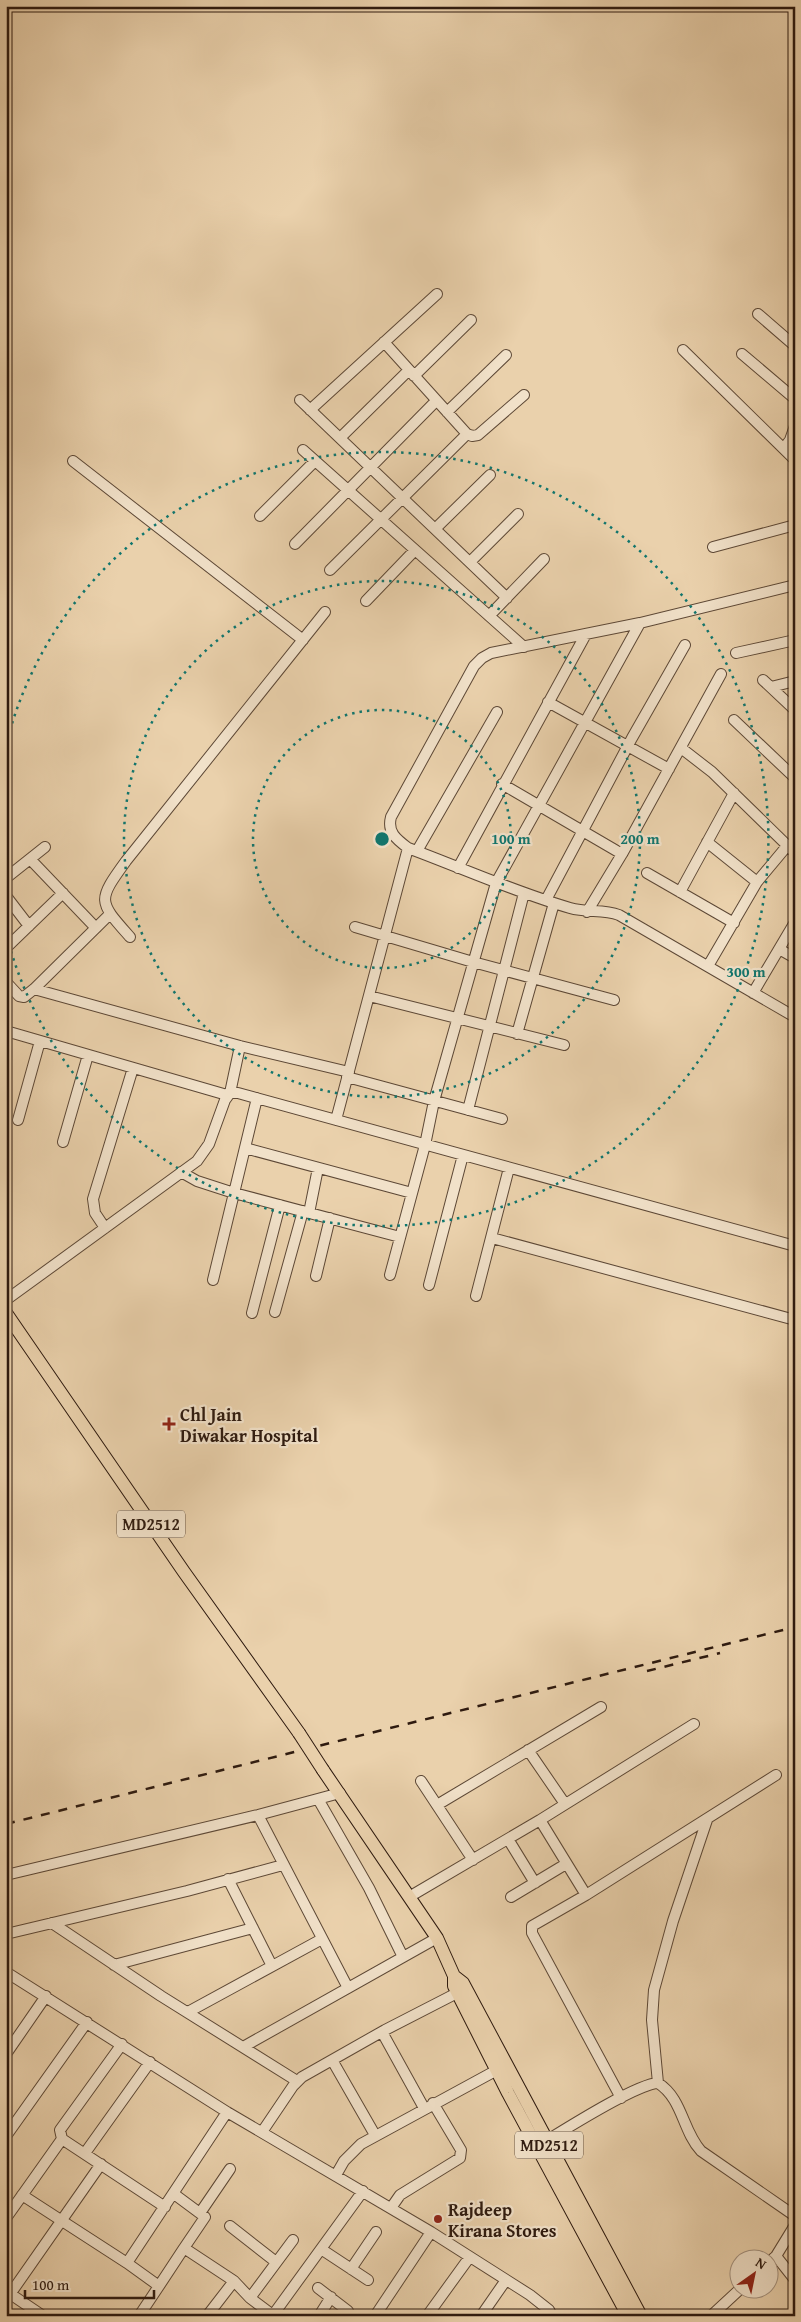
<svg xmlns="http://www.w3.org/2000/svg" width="801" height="2322" font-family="'Gentium Book Plus',serif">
<rect width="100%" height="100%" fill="#ead1ac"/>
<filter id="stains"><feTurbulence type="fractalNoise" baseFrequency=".004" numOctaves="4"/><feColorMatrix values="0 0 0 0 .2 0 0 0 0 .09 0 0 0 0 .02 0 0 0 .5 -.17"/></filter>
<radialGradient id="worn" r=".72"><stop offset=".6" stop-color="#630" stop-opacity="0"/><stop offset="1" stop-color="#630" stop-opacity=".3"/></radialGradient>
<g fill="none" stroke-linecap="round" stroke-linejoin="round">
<g stroke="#5d4836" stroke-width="12">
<path id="minor" d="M758 314 795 346
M384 342 467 434 472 436 478 435 524 395
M683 350 795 460
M742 354 795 399
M414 376 471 320
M300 400 507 598
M310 410 437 294
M447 412 506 355
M340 438 409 370
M784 448 790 440 795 426
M303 450 524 647
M73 461 303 640
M260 516 315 461
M435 529 490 475
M295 544 436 401
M713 547 795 525
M470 562 518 514
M330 570 467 434
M795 585 640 623 491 653 482 658 474 666 391 817C387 832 396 839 408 848 462 868 515 892 570 908 587 913 603 909 619 915L795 1017
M366 601 415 550
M489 616 544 559
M736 653 795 640
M763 680 795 710
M771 687 795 681
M548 702 669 769
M734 720 795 778
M681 748 712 772 795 853
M502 784 622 854
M707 842 757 882
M417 851 497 712
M30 859 96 928
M458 868 586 634
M647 873 734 923
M6 878 45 847
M680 892 734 793
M6 896 29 926
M546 900 632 738 685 645
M587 912 622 854 721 674
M355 927 473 962 614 1000
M130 937C98 901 97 901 126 861L325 612
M6 948 63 893
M779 949 795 958
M708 966 757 882 787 846
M6 982 19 996 24 997 34 989 110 914
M34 989 240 1046 349 1072
M753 993 795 922
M369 996 564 1045
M6 1031 227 1095
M517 1034 554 903
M347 1077 502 1119
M230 1093 240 1046
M468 1110 524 893
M18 1120 40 1041
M336 1120 408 848
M63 1142 88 1055
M245 1148 412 1193
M181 1172 197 1181 234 1193 400 1237
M309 1213 318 1168
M105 1228 95 1213 93 1199 133 1068
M492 1238 795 1320
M390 1275 425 1145 434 1101 496 883 640 623
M316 1276 330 1218
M213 1280 257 1098
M429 1285 463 1155
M476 1296 509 1168
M6 1300 197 1161 209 1144 225 1100 230 1093H238L795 1246
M275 1312 303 1211
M252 1313 280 1205
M528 1750 565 1804
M421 1781 473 1860
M318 1799 369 1888 403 1957
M437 1805 601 1707
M258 1815 348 1988
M540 1820 586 1895
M508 1839 535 1883
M6 1875 258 1815 340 1793
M228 1879 272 1966
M409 1897 540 1820 694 1724
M511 1897 566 1864
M52 1923 161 1996 297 2081
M6 1934 187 1891 283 1865
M114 1965 253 1928
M6 1972 227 2112 431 2232 530 2295 549 2310 552 2316
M188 2012 322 1939
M382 2032 424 2108
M122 2044 60 2130 62 2139 165 2207
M243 2047 437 1938
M6 2054 46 1996
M332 2060 375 2135
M658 2083 652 2020 654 1990 673 1921 707 1820
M621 2098 532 1933V1926L586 1895 776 1775
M262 2132 293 2086 302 2077 385 2030 457 1993
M6 2136 87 2022
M541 2144C564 2130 636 2084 658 2083 683 2099 682 2130 701 2151L795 2216
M85 2153 150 2062
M336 2175 344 2161 361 2144 497 2070
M174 2194 205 2217 184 2248
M22 2195 127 2263
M391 2208 400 2195 460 2158 461 2150 433 2103
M200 2213 230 2169
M6 2218 62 2139
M230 2226 276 2262
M321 2249 368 2280
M776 2256 795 2280
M768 2263 776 2256 795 2225
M351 2269 376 2232
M159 2286 184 2248 234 2281 250 2298 274 2316
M318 2288 348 2311
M6 2291 43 2316
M250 2298 293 2240
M6 2300 101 2164
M273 2315 363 2191
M139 2316 159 2286 127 2263 227 2112
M207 2316 234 2281
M319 2316 331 2297
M375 2316 431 2232
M427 2316 469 2258
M481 2316 506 2280
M711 2316 739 2290"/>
</g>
<g stroke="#2e1a0f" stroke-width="14">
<path id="major" d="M6 1313 184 1572 299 1733
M323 1770 437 1938 454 1976V1986L508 2093 628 2316
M454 1976 463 1983 641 2316"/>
</g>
<use href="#minor" stroke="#f1e1c9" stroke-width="10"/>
<use href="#major" stroke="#ead1ac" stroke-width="12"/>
<path stroke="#2e1a0f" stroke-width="2.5" stroke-dasharray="9 9" stroke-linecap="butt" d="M647 1671 720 1653
M6 1824 795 1627"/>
<g stroke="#2e1a0f" stroke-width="14" stroke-linecap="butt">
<path id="major-bridge" d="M299 1733 323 1770"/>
</g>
<use href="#major-bridge" stroke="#ead1ac" stroke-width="12"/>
</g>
<g fill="none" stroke="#0f766e" stroke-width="2.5" stroke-dasharray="2.5 5">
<circle cx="382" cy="839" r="129"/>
<circle cx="382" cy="839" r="258"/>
<path d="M6 745A387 387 0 1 1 6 933"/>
</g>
<g fill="#8f2418" stroke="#f1e1c9" stroke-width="2">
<path d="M166.5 1416.5h5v5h5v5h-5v5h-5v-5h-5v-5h5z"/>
<circle cx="438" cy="2219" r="5"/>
</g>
<g text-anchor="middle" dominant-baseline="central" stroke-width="4.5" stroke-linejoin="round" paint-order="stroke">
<g fill="#f1e1c9" stroke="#685647" stroke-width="1">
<rect x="117" y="1510.5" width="68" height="27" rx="4"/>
<rect x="515" y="2131.5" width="68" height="27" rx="4"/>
</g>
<g font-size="16" font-weight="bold" fill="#2e1a0f">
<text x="151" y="1524">MD2512</text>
<text x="549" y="2145">MD2512</text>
</g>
<g font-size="18" font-weight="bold" fill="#2e1a0f" stroke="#f1e1c9" text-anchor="start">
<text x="180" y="1414">Chl Jain<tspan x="180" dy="21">Diwakar Hospital</tspan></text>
<text x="448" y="2209">Rajdeep<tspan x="448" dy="21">Kirana Stores</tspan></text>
</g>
</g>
<circle cx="382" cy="839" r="8" fill="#0f766e" stroke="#f1e1c9" stroke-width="2.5"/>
<g font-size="15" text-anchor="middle" font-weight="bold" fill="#0f766e" stroke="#f1e1c9" stroke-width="4.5" stroke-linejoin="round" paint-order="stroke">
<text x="511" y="844">100 m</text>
<text x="640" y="844">200 m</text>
<text x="746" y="977">300 m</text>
</g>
<rect width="801" height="2322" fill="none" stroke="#ead1ac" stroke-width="25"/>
<rect x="8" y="8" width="786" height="2307" fill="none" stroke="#2e1a0f" stroke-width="2.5"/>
<rect x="12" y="12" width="776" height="2297" fill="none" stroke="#2e1a0f"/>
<g transform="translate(754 2274) rotate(33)"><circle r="24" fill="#f1e1c9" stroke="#a3917f"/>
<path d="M0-4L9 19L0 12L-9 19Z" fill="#8f2418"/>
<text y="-8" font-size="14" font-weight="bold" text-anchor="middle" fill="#2e1a0f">N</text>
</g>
<path d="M25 2290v8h129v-8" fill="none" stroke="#2e1a0f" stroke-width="2.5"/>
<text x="32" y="2290" font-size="15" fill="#2e1a0f" stroke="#f1e1c9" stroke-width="4" paint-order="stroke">100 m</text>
<rect width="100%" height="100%" filter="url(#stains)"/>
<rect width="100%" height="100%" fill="url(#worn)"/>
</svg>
